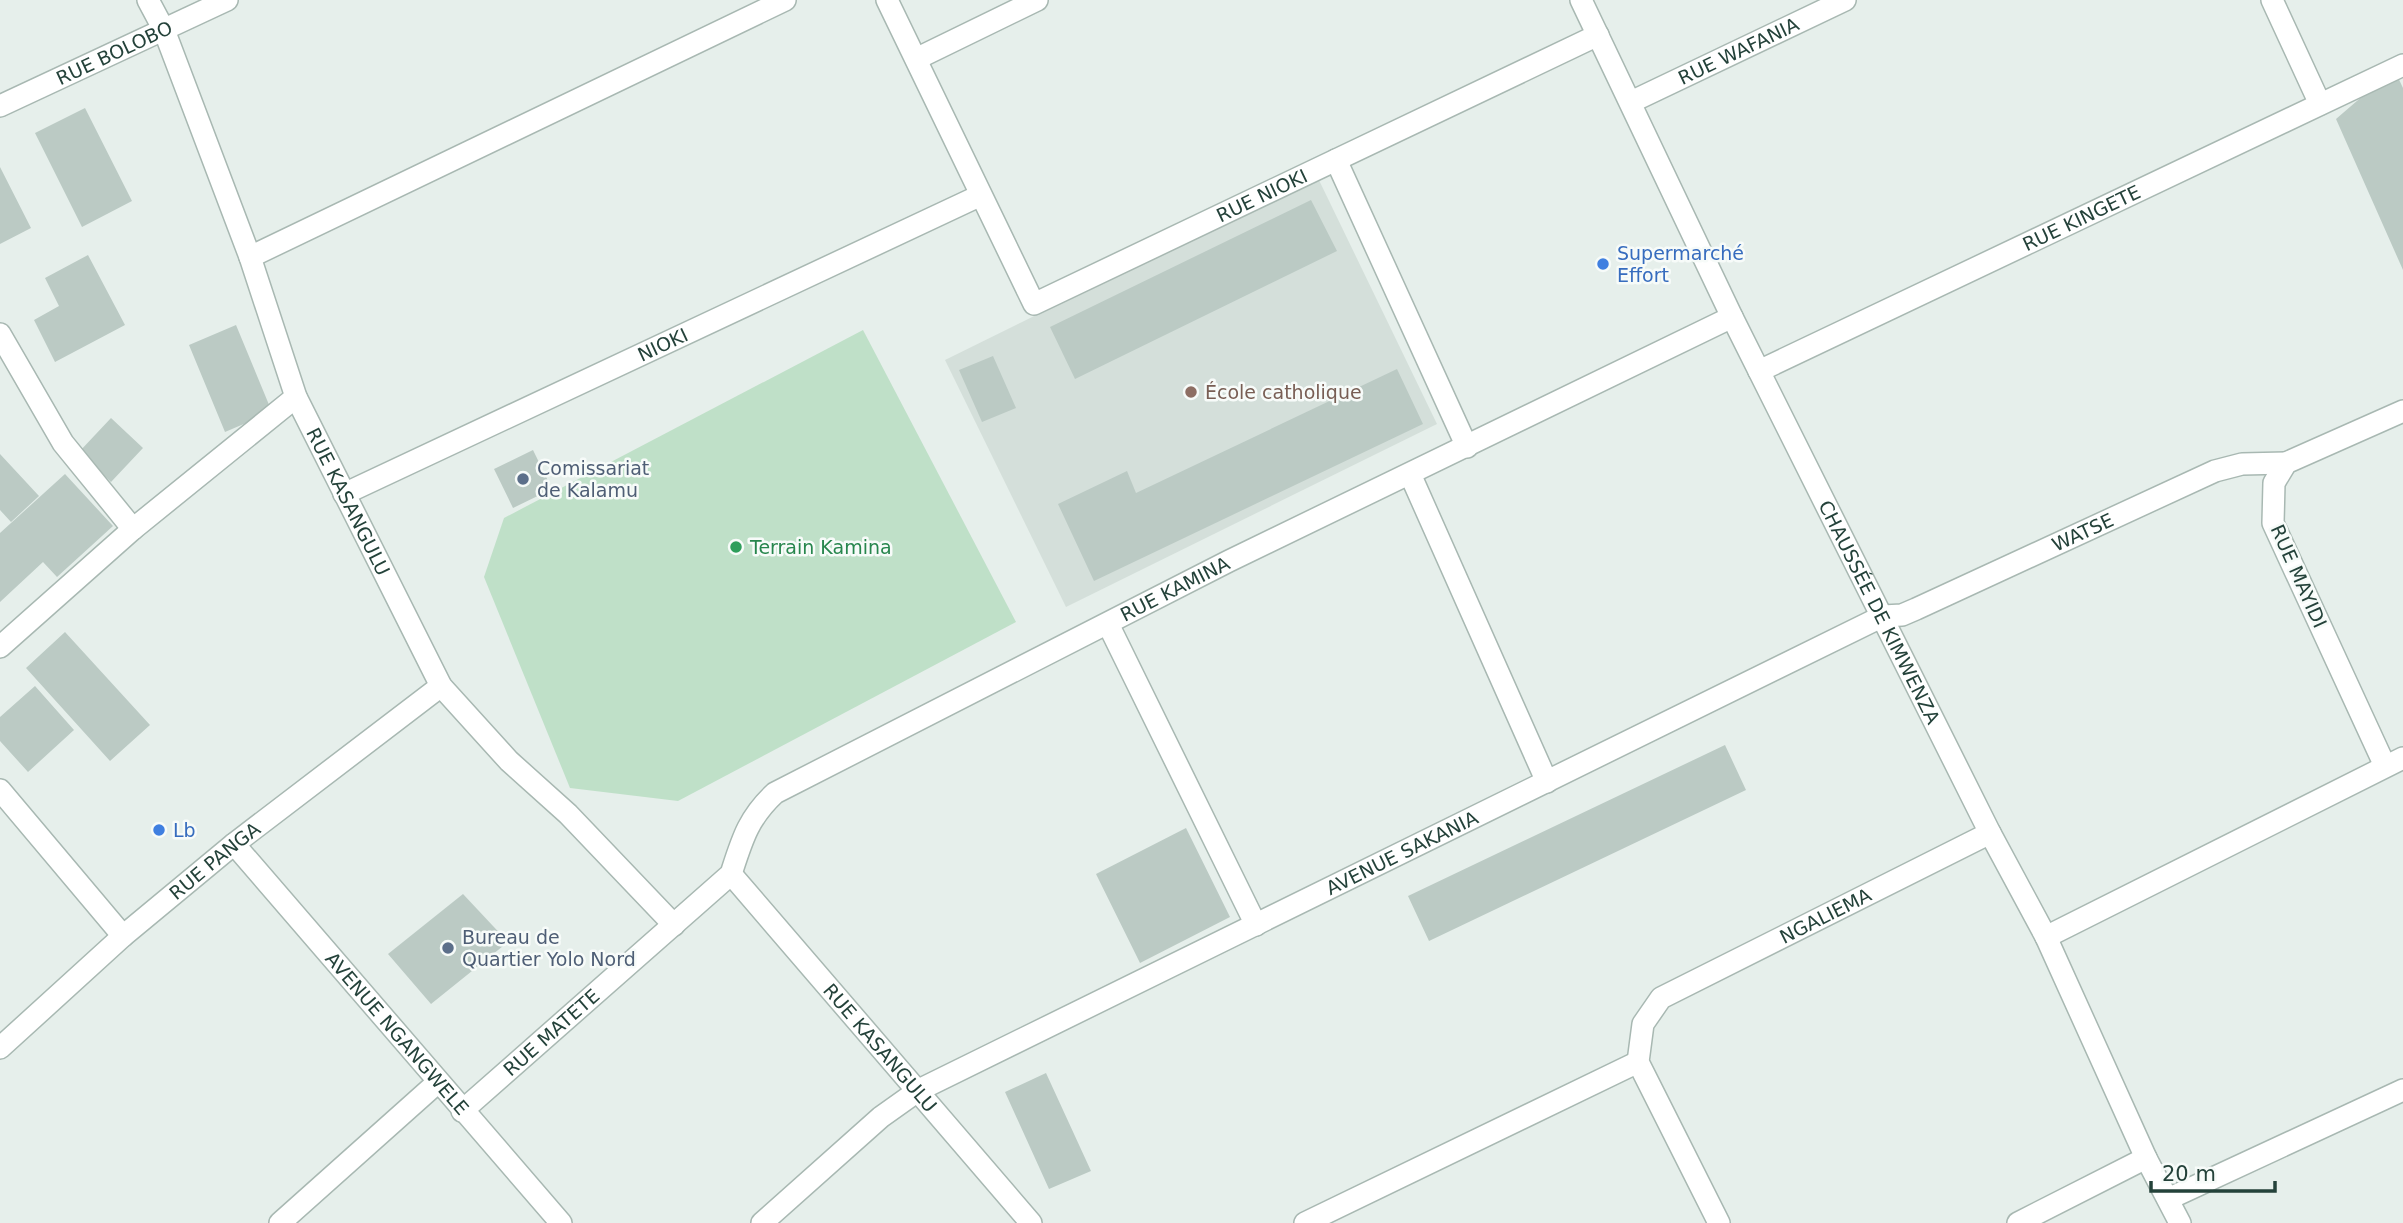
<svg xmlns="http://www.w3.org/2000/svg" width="2403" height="1223" font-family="'DejaVu Sans',sans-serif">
<rect width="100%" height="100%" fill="#e6efeb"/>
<path fill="#d4dfda" d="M1317 176 1437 424 1066 607 945 360Z"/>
<path fill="#bfe0c8" d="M863 330 1016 622 678 801 570 788 484 577 504 518Z"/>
<path fill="#bbcac4" d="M2394 69 2403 88V270L2336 119Z
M85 108 132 201 82 227 35 133Z
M0 167 31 228 0 244Z
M1311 200 1337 251 1075 379 1050 327Z
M88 255 125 325 55 362 34 320 59 306 45 278Z
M236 325 272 412 225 432 189 345Z
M993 356 1016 408 982 422 959 370Z
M1397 369 1423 424 1094 581 1058 504 1127 471 1136 493Z
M111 418 143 448 111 482 79 452Z
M533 450 552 489 513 508 494 469Z
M0 454 39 496 11 522 0 510Z
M65 474 113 526 57 577 43 562 0 602V533Z
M65 632 150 725 110 761 26 668Z
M35 686 74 730 28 772 0 741V717Z
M1725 745 1746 790 1429 941 1408 896Z
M1186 828 1230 917 1140 963 1096 874Z
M463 894 508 942 431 1004 388 954Z
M1046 1073 1091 1171 1049 1189 1005 1092Z"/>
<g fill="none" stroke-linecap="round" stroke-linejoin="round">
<g stroke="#a8b8b2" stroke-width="24">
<g id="minor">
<path id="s1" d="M148 0 164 30 250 257 296 397 441 686 509 761 568 814 674 925"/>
<path id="s2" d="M887 0 1034 304 1598 35"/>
<path d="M2272 0 2320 104"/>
<path d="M918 58 1037 0"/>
<path id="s3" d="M1631 102 1845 0"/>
<path id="s4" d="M0 106 227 0"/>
<path d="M1336 160 1467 447"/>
<path d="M250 257 785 0"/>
<path d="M0 334 63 443 133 529"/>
<path id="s5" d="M1759 371 2403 65"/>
<path d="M1410 474 1547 782"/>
<path id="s6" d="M344 494 979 196"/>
<path d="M1108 624 1256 925"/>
<path d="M0 647 133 529 296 397"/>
<path d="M2385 766 2273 523 2274 483 2286 463 2403 411"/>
<path d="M0 790 123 936"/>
<path id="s7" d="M234 844 561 1223"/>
<path id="s8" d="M731 874 1031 1223"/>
<path d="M2046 937 2403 758"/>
<path id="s9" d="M0 1048 123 936 234 844 441 686"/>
<path id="s10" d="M462 1111 731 874C742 840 748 818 775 793L1229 561 1732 317"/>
<path d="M2168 1199 2403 1090"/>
<path d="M280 1223 438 1082"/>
<path id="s11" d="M762 1223 881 1117 919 1090 1883 616 1902 615 1916 609 2215 471 2242 464 2286 463"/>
<path d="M1305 1223 1638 1062"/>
<path id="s12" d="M1719 1223 1638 1062 1643 1024 1661 998 1990 833"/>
<path d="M2018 1223 2146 1158"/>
</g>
</g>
<g stroke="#a8b8b2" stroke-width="24">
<g id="tertiary">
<path id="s13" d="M1581 0 1732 317 1990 833 2046 937 2146 1158 2180 1223"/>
</g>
</g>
<use href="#minor" stroke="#fff" stroke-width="21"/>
<use href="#tertiary" stroke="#fff" stroke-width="21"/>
</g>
<g fill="#3f7fe0" stroke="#f7fbf9" stroke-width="2.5">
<circle cx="1603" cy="264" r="7"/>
<circle cx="159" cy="830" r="7"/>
</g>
<circle fill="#8d6e63" stroke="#f7fbf9" stroke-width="2.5" cx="1191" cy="392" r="7"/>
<g fill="#5c6f8a" stroke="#f7fbf9" stroke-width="2.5">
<circle cx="523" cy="479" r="7"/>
<circle cx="448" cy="948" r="7"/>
</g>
<circle fill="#2e9e5b" stroke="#f7fbf9" stroke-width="2.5" cx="736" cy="547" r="7"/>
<g text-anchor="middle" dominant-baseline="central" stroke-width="5" stroke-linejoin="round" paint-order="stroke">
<g font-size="19" fill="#24423a" stroke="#f7fbf9">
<text stroke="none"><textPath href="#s3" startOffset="119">RUE WAFANIA</textPath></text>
<text stroke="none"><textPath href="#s4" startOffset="126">RUE BOLOBO</textPath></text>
<text stroke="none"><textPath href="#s2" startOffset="590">RUE NIOKI</textPath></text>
<text stroke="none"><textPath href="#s5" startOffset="357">RUE KINGETE</textPath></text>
<text stroke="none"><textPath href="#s6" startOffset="352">NIOKI</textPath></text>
<text stroke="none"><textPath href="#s1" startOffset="541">RUE KASANGULU</textPath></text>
<text stroke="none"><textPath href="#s11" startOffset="1498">WATSE</textPath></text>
<text transform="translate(2299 576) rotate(66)">RUE MAYIDI</text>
<text stroke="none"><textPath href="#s10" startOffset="901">RUE KAMINA</textPath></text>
<text stroke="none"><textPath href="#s13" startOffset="681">CHAUSSÉE DE KIMWENZA</textPath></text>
<text stroke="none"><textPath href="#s11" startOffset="744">AVENUE SAKANIA</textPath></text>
<text stroke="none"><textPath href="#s9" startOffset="285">RUE PANGA</textPath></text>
<text stroke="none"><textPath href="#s12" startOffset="434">NGALIEMA</textPath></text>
<text stroke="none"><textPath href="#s10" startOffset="119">RUE MATETE</textPath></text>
<text stroke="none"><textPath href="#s7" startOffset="250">AVENUE NGANGWELE</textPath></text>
<text stroke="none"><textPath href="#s8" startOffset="229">RUE KASANGULU</textPath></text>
</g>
<g font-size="19" fill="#366cbe" stroke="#f7fbf9" text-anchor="start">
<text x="1617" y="253">Supermarché<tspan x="1617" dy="22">Effort</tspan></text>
<text x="173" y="830">Lb</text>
</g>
<g font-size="19" fill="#785e54" stroke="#f7fbf9" text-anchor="start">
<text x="1205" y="392">École catholique</text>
</g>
<g font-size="19" fill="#4e5e75" stroke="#f7fbf9" text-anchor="start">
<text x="537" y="468">Comissariat<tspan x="537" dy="22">de Kalamu</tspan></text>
<text x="462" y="937">Bureau de<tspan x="462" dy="22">Quartier Yolo Nord</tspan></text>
</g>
<g font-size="19" fill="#27864d" stroke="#f7fbf9" text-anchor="start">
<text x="750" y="547">Terrain Kamina</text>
</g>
</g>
<path d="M2151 1181v10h124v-10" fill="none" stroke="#24423a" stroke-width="3.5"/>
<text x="2162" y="1181" font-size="21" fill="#24423a" stroke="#f7fbf9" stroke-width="5" paint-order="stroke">20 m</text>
</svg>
